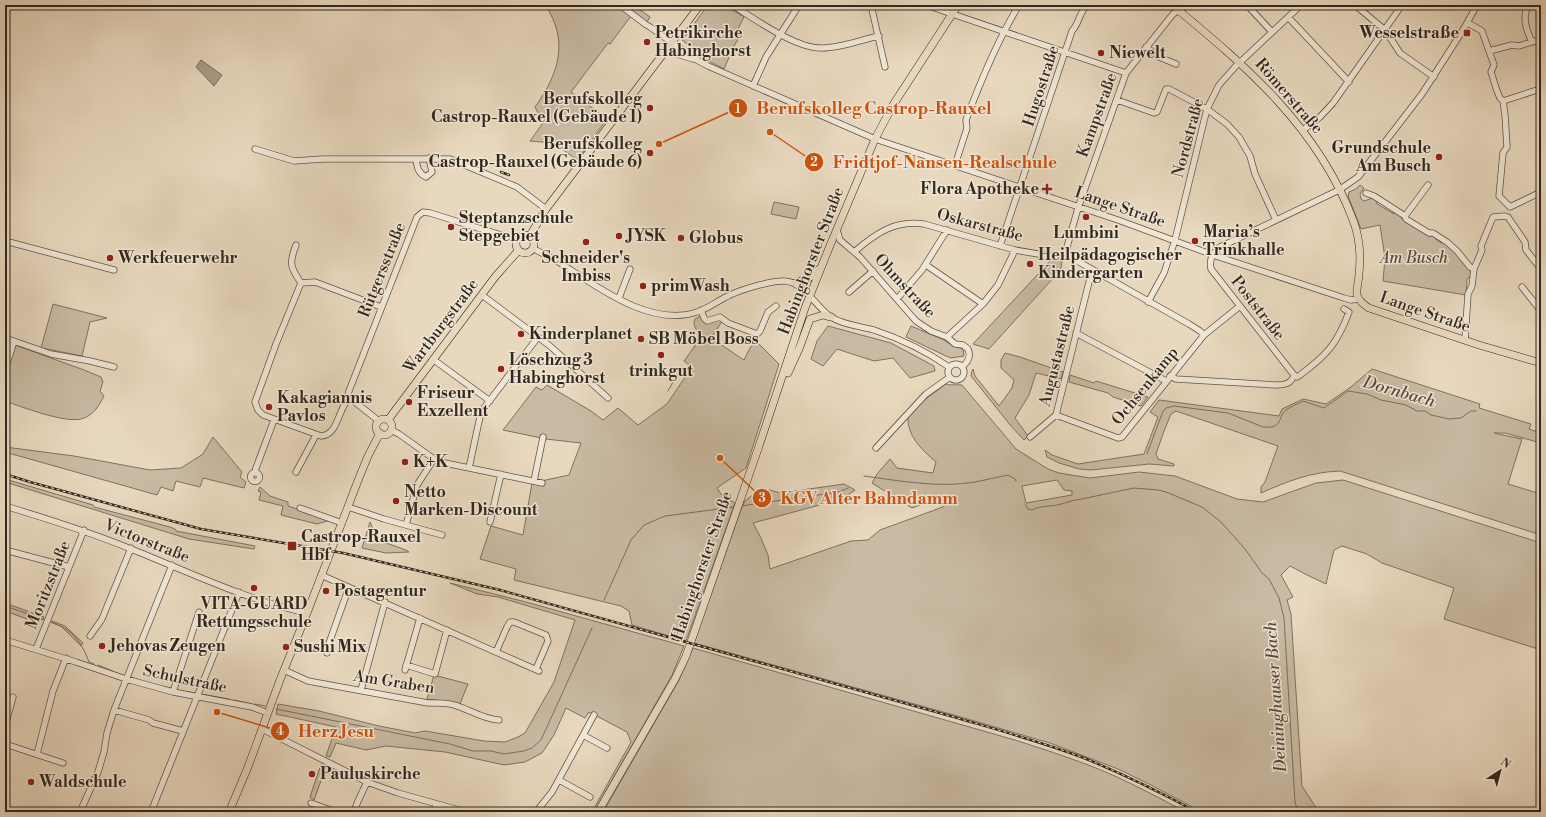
<svg xmlns="http://www.w3.org/2000/svg" width="1546" height="817" font-family="'Libre Bodoni',serif">
<rect width="100%" height="100%" fill="#e8d8be"/>
<filter id="stains"><feTurbulence type="fractalNoise" baseFrequency=".005" numOctaves="4"/><feColorMatrix values="0 0 0 0 .2 0 0 0 0 .09 0 0 0 0 .02 0 0 0 .5 -.17"/></filter>
<radialGradient id="worn" r=".72"><stop offset=".6" stop-color="#630" stop-opacity="0"/><stop offset="1" stop-color="#630" stop-opacity=".3"/></radialGradient>
<path fill="#c9baa3" stroke="#7e7161" fill-rule="evenodd" d="M545 5H617L631 16 610 44 608 43 571 92 607 119 577 160 554 143 530 141 543 123 535 107C558 75 570 41 545 5Z
M620 5H642L639 9 650 17 646 24Z
M708 5H724L744 17 737 31 741 34 733 48 724 69 709 61 682 40Z
M1360 185 1364 188 1360 194 1361 199 1364 201 1373 198 1377 200V204L1394 214V211L1401 215 1402 219 1429 236H1435L1436 239 1441 243V240L1456 252 1473 273 1472 276 1467 279 1466 295 1383 281 1385 258 1380 225 1361 229 1348 196 1349 192 1356 189Z
M774 202 799 207 796 219 771 214Z
M1052 259 1062 261 1061 268 1055 276 989 349 973 344Z
M53 304 107 318 90 322 82 356 41 348Z
M701 316 706 323 717 319 723 320 711 338 744 360 750 348 756 341 779 364 746 468 717 488 721 494 735 503 686 641 632 625 629 611 621 606 514 580 516 569 480 559 491 526 523 535 532 483 569 475 581 443 546 439 503 430 536 387 542 390 547 385 591 411 603 420 618 408 638 425 667 404 692 367 684 361 700 339C700 331 691 327 695 319Z
M828 326 891 343 934 366 935 371 910 378 893 358 874 361 837 349 823 366 811 359 817 341Z
M911 326 944 340 953 346 963 349 964 356 951 358 946 356 906 337Z
M15 345 84 370 101 377 103 382 100 391 104 396C99 406 93 416 81 419 64 423 22 407 5 401V377Z
M1005 353 1020 357 1063 372 1061 379 1036 373 1029 395 1015 418 1028 436 1024 440 1011 426 971 376 972 371 973 369 975 376 999 406 1012 388 1014 380 1001 368V360Z
M1372 369 1480 404 1479 408 1531 424 1529 429 1541 433V443L1505 433H1494L1522 439 1508 484 1541 494V535L1340 471C1311 472 1288 481 1261 493V487L1265 482 1278 446 1176 411 1171 414 1164 431 1156 454 1158 459 1174 464V466L1149 464 1091 470 1079 469 1059 463 1047 457 1045 450 1052 455 1078 464 1144 454 1158 417 1150 412 1159 400 1279 416 1282 409 1303 399 1326 404 1351 387Z
M1070 375 1094 383 1096 381 1148 397 1141 406 1113 397 1108 393 1069 382Z
M946 384C951 386 957 384 962 385L1016 449 1048 469 1059 473 1090 478 1139 472 1175 476 1237 499 1263 502 1316 483 1343 480 1541 543V650L1444 619 1454 588 1382 563 1367 554 1342 546 1334 550 1326 584 1309 576 1290 566 1281 575 1293 597 1287 600 1291 614 1302 786 1319 812H1202L1151 785 1118 769 1050 743 954 715 694 643 741 509 745 501 761 488 781 493 844 484 855 490 842 499 753 523 760 536 768 555 770 569 851 541 868 540 880 530 943 507 939 498 912 508 872 483 877 474 890 459 897 468 933 473 936 462C921 449 907 436 908 416L923 401ZM1057 480 1064 490 1072 491V495L1026 503 1022 486Z
M213 437 242 472 240 477 246 482 244 488 203 478 200 487 176 481 173 491 161 487 157 495 5 452V447L74 456 150 470 181 468 203 454Z
M5 479 93 505 94 507 170 527 175 529 176 531 255 546 254 549 189 539 5 482Z
M260 487 270 496 288 502V506L331 520 317 524 281 515 283 506 259 500 261 492 258 491Z
M370 522 378 540 406 550 409 552 386 553 362 548Z
M450 583 526 602 684 646 672 675 594 812H592L631 742 627 732 589 712 585 718 566 708 554 735 542 753 525 762 504 765 445 752 386 746 366 750 336 743 330 757 326 756 336 727 276 714 278 704 319 711 379 726 415 733 425 731 484 741 505 742 518 737 525 733 554 682 575 620 498 597 477 594Z
M5 603 44 617 43 620 29 615 27 619 5 611Z
M52 621 65 626 83 643 81 646 61 626 52 623Z
M693 648 1015 740C1049 751 1084 762 1117 777 1141 788 1163 800 1186 812H603L678 682Z
M434 675 468 684 460 704 427 699Z
M321 764 326 767 314 800 310 797Z"/>
<path fill="#aa9c88" stroke="#7a6e5e" d="M201 60 222 75 214 86 196 67Z"/>
<g fill="none" stroke-linecap="round" stroke-linejoin="round">
<path stroke="#7a6e5e" stroke-width="1" d="M668 391 677 375 682 373 681 371
M1147 454 1163 411 1166 408 1174 406 1228 413 1263 427C1284 429 1277 417 1286 410 1291 406 1298 404 1303 401L1324 408 1348 391 1367 394 1381 400 1406 405 1417 411H1425L1431 415 1449 419 1461 418 1471 411H1476
M864 476C901 481 939 488 975 482 986 480 997 477 1008 475L1015 479 1016 481
M1025 504 1028 509 1032 510C1042 505 1051 507 1061 504 1067 503 1071 500 1077 500L1134 488 1158 490 1166 492 1202 507 1221 522 1245 549 1262 573 1269 579 1279 598 1284 618 1295 802 1298 812
M741 506 839 492 848 488
M604 600 631 540 644 525 665 516 734 507
M5 606 43 619
M51 622C73 630 81 641 89 662L94 664
M98 665 122 675
M131 677 140 680
M162 686 171 688
M177 690 195 693
M201 694 229 699
M234 700 252 704
M255 704 265 706
M276 709 450 744 473 751H491L504 754 524 751 532 748 541 740 592 628"/>
<g stroke="#605447" stroke-width="7">
<path id="minor" d="M620 5 645 24 650 27 695 59 708 66 875 139 1118 220 1216 256 1344 298 1351 300 1358 299
M732 5C755 19 796 49 822 48 841 48 860 40 879 36
M871 5 885 67
M926 5 1126 73
M1247 5 1272 32
M1355 5 1385 30 1400 53 1434 77
M1529 5C1521 16 1526 30 1532 42
M1288 17 1349 82
M1468 23 1482 31 1494 65 1491 72 1497 91 1500 98 1503 101 1505 115 1507 147 1503 153 1499 196 1510 207 1541 192
M1146 47 1159 57 1176 64
M668 49 680 55 693 59
M1489 51 1512 45 1519 46 1535 41 1541 44
M753 86 766 57 799 5
M1117 100 1154 113 1157 112 1166 89H1169L1207 109 1227 124 1239 137 1250 156 1255 174 1276 220
M1503 101 1537 90H1541
M1303 130 1320 117 1333 103 1402 5
M255 149 294 161 323 159H450L517 187 546 209
M416 159C417 167 418 173 426 177L432 172 429 158
M955 165 967 128 966 120C981 80 997 41 1019 5
M1366 193 1374 196 1405 216 1406 219 1429 233H1433L1447 242 1457 251 1470 267 1474 269
M1405 216 1428 185
M837 230 840 240 860 257 916 321 931 331 947 337 955 344 963 345 968 349C971 356 969 361 963 366
M5 241 114 270
M296 245C289 263 290 267 301 283
M1000 246 1072 31C1079 24 1079 13 1087 5
M533 248C540 253 549 256 557 261 595 285 649 328 697 312 707 309 716 302 726 297 739 290 769 281 784 281 803 281 816 307 831 317 843 325 860 326 874 330 901 339 926 351 949 367
M854 252C876 233 895 220 924 224L1015 250 1061 258 1065 254
M1065 254 1078 208 1126 73 1173 14 1187 5
M1065 254 1189 324 1200 331 1204 335
M926 265 983 304
M1522 287 1541 311
M849 292 873 271
M482 295 550 346 608 398
M619 298 630 269
M897 299 922 270 947 230
M1148 302 1164 273 1175 240 1203 125 1207 109 1219 85 1235 67 1301 5
M701 310 704 318 707 321 720 317 728 323 757 334 760 331 768 312 776 306
M1076 333 1166 381
M947 337 983 304 998 285 1015 250
M5 338 51 354 90 361 114 367
M1465 340 1468 294 1472 286 1474 269 1482 250 1481 246 1493 217 1505 216 1508 217 1525 242 1526 250 1541 269
M434 360 490 401
M948 372a8 8 0 1 1 16 0a8 8 0 1 1-16 0Z
M5 370 14 341
M1294 375 1211 269C1209 260 1212 253 1220 247L1339 190 1358 177 1422 94 1463 30 1477 5
M1170 376 1176 379 1276 385C1285 385 1291 384 1294 375L1297 377 1300 375C1327 355 1337 344 1349 312L1344 309
M350 397C338 407 339 435 321 436L263 415 258 410 255 402 276 344 301 283 315 282 381 307
M1056 415 1118 438 1122 437 1204 335 1240 306
M379 421 351 399 348 394 349 391 417 217 423 212 430 213 517 240
M391 430 399 434 434 459 440 462 542 483
M1030 437 1056 415 1092 270
M876 448 926 394 950 377
M469 468 481 412 538 337
M296 472 316 435
M250.5 477a4.5 4.5 0 1 1 9 0a4.5 4.5 0 1 1-9 0Z
M255 473 256 468 274 420
M534 481 543 437
M5 506C48 519 90 532 131 549 189 572 246 600 307 613
M348 507 384 519 442 535
M300 508 342 523
M490 522 501 474
M406 525 417 485 434 459
M5 550 69 567
M321 575 539 671
M90 636 102 619 131 548
M5 640 76 662 126 679 173 692 252 707 268 713
M36 649 84 530
M496 652 507 627 510 622H514L546 635 548 641 536 669
M327 653 328 646 349 587
M406 665 435 674 447 630
M284 670 308 681 428 703C437 703 445 702 454 705 469 709 482 719 499 720
M405 670 420 618
M361 690 385 602
M173 692 199 612
M114 710 149 720 153 723 183 731
M5 726 13 697
M262 729 367 782 398 793 466 812
M583 735 607 748
M5 744 63 763
M37 754 53 691 66 658
M559 780 590 797
M311 803 336 812
M80 812 98 772 104 752 107 733 114 710 172 565
M151 812 239 592
M354 812 358 801 367 782
M434 812 437 804
M536 812 552 792 594 715"/>
</g>
<g stroke="#32281f" stroke-width="8">
<path id="major" d="M1172 5C1246 66 1318 127 1353 220 1360 238 1361 256 1359 274 1359 281 1356 288 1357 295 1359 301 1364 305 1369 308L1479 345 1541 363
M516 244a9 9 0 1 1 18 0a9 9 0 1 1-18 0Z
M529 237 546 209 700 5
M795 283 809 278 819 269
M788 373 799 349 810 319 823 315 831 317
M376 427a8 8 0 1 1 16 0a8 8 0 1 1-16 0Z
M388 420 495 277 518 251
M229 812 248 767 280 680 307 613 359 478 368 456 380 433
M598 812 675 679 686 656 758 449 805 308 829 248 875 139 893 105 958 5"/>
</g>
<use href="#minor" stroke="#f0e6d5" stroke-width="5.5"/>
<use href="#major" stroke="#e8d8be" stroke-width="7"/>
<g stroke="#32281f" stroke-width="2.5">
<path id="rail" d="M501 172 509 175
M5 474 30 482 201 529 343 553 500 590 954 717C998 730 1042 742 1084 758 1123 774 1160 792 1197 812"/>
</g>
<use href="#rail" stroke="#f0e6d5" stroke-width="1" stroke-dasharray="3" stroke-linecap="butt"/>
</g>
<g fill="#8f2418" stroke="#f0e6d5" stroke-width="1.5">
<rect x="1463" y="29" width="8" height="8" rx="2"/>
<circle cx="647" cy="42" r="4"/>
<circle cx="1101" cy="53" r="4"/>
<circle cx="650" cy="108" r="4"/>
<circle cx="650" cy="153" r="4"/>
<circle cx="1439" cy="157" r="4"/>
<path d="M1045 183h4v4h4v4h-4v4h-4v-4h-4v-4h4z"/>
<circle cx="1086" cy="217" r="4"/>
<circle cx="451" cy="227" r="4"/>
<circle cx="619" cy="236" r="4"/>
<circle cx="681" cy="238" r="4"/>
<circle cx="1195" cy="241" r="4"/>
<circle cx="586" cy="242" r="4"/>
<circle cx="110" cy="258" r="4"/>
<circle cx="1030" cy="264" r="4"/>
<circle cx="643" cy="286" r="4"/>
<circle cx="521" cy="334" r="4"/>
<circle cx="641" cy="339" r="4"/>
<circle cx="661" cy="355" r="4"/>
<circle cx="501" cy="369" r="4"/>
<circle cx="409" cy="402" r="4"/>
<circle cx="269" cy="407" r="4"/>
<circle cx="405" cy="462" r="4"/>
<circle cx="396" cy="501" r="4"/>
<rect x="287" y="541" width="10" height="10" rx="2"/>
<circle cx="254" cy="588" r="4"/>
<circle cx="326" cy="591" r="4"/>
<circle cx="102" cy="646" r="4"/>
<circle cx="286" cy="647" r="4"/>
<circle cx="312" cy="774" r="4"/>
<circle cx="31" cy="782" r="4"/>
</g>
<g text-anchor="middle" dominant-baseline="central" stroke-width="3" stroke-linejoin="round" paint-order="stroke">
<g font-size="16" font-weight="bold" fill="#32281f" stroke="#f0e6d5" text-anchor="start">
<text x="655" y="33">Petrikirche<tspan x="655" dy="18">Habinghorst</tspan></text>
<text x="1459" y="33" text-anchor="end">Wesselstraße</text>
<text x="1109" y="53">Niewelt</text>
<text x="642" y="99" text-anchor="end">Berufskolleg<tspan x="642" dy="18">Castrop-Rauxel (Gebäude 1)</tspan></text>
<text x="642" y="144" text-anchor="end">Berufskolleg<tspan x="642" dy="18">Castrop-Rauxel (Gebäude 6)</tspan></text>
<text x="1431" y="148" text-anchor="end">Grundschule<tspan x="1431" dy="18">Am Busch</tspan></text>
<text x="1039" y="189" text-anchor="end">Flora Apotheke</text>
<text x="459" y="218">Steptanzschule<tspan x="459" dy="18">Stepgebiet</tspan></text>
<text x="1203" y="232">Maria’s<tspan x="1203" dy="18">Trinkhalle</tspan></text>
<text x="1086" y="233" text-anchor="middle">Lumbini</text>
<text x="627" y="236">JYSK</text>
<text x="689" y="238">Globus</text>
<text x="1038" y="255">Heilpädagogischer<tspan x="1038" dy="18">Kindergarten</tspan></text>
<text x="118" y="258">Werkfeuerwehr</text>
<text x="586" y="258" text-anchor="middle">Schneider's<tspan x="586" dy="18">Imbiss</tspan></text>
<text x="651" y="286">primWash</text>
<text x="529" y="334">Kinderplanet</text>
<text x="649" y="339">SB Möbel Boss</text>
<text x="509" y="360">Löschzug 3<tspan x="509" dy="18">Habinghorst</tspan></text>
<text x="661" y="371" text-anchor="middle">trinkgut</text>
<text x="417" y="393">Friseur<tspan x="417" dy="18">Exzellent</tspan></text>
<text x="277" y="398">Kakagiannis<tspan x="277" dy="18">Pavlos</tspan></text>
<text x="413" y="462">K+K</text>
<text x="404" y="492">Netto<tspan x="404" dy="18">Marken-Discount</tspan></text>
<text x="301" y="537">Castrop-Rauxel<tspan x="301" dy="18">Hbf</tspan></text>
<text x="334" y="591">Postagentur</text>
<text x="254" y="604" text-anchor="middle">VITA-GUARD<tspan x="254" dy="18">Rettungsschule</tspan></text>
<text x="110" y="646">Jehovas Zeugen</text>
<text x="294" y="647">Sushi Mix</text>
<text x="320" y="774">Pauluskirche</text>
<text x="39" y="782">Waldschule</text>
</g>
<g font-size="16" fill="#32281f" stroke="#f0e6d5">
<text transform="translate(1041 86) rotate(-72)">Hugostraße</text>
<text transform="translate(1289 96) rotate(49)">Römerstraße</text>
<text transform="translate(1097 115) rotate(-70)">Kampstraße</text>
<text transform="translate(1188 138) rotate(-75)">Nordstraße</text>
<text transform="translate(1120 207) rotate(19)">Lange Straße</text>
<text transform="translate(980 225) rotate(15)">Oskarstraße</text>
<text transform="translate(811 261) rotate(-69)">Habinghorster Straße</text>
<text transform="translate(382 270) rotate(-68)">Rütgersstraße</text>
<text transform="translate(905 286) rotate(47)">Ohmstraße</text>
<text transform="translate(1258 308) rotate(52)">Poststraße</text>
<text transform="translate(1425 312) rotate(19)">Lange Straße</text>
<text transform="translate(441 326) rotate(-53)">Wartburgstraße</text>
<text transform="translate(1057 356) rotate(-76)">Augustastraße</text>
<text transform="translate(1145 386) rotate(-51)">Ochsenkamp</text>
<text transform="translate(147 541) rotate(22)">Victorstraße</text>
<text transform="translate(702 566) rotate(-71)">Habinghorster Straße</text>
<text transform="translate(48 585) rotate(-68)">Moritzstraße</text>
<text transform="translate(185 679) rotate(12)">Schulstraße</text>
<text transform="translate(394 682) rotate(9)">Am Graben</text>
</g>
<g font-size="16" font-style="italic" fill="#584c40" stroke="#f0e6d5">
<text x="1414" y="258">Am Busch</text>
</g>
<g font-size="17" font-style="italic" fill="#564b3e" stroke="#f0e6d5">
<text transform="translate(1399 392) rotate(16)">Dornbach</text>
<text transform="translate(1276 697) rotate(-94)">Deininghauser Bach</text>
</g>
</g>
<path fill="none" stroke="#cd520f" stroke-width="1.5" d="M659 144L738 108M770 132L814 162M720 458L762 498M217 712L280 731"/>
<g fill="#cd520f" stroke="#f0e6d5" stroke-width="1.5">
<circle cx="659" cy="144" r="4"/>
<circle cx="770" cy="132" r="4"/>
<circle cx="720" cy="458" r="4"/>
<circle cx="217" cy="712" r="4"/>
<circle cx="738" cy="108" r="10"/>
<circle cx="814" cy="162" r="10"/>
<circle cx="762" cy="498" r="10"/>
<circle cx="280" cy="731" r="10"/>
</g>
<g font-size="12" text-anchor="middle" font-weight="bold" fill="#fff">
<text x="738" y="113">1</text>
<text x="814" y="166">2</text>
<text x="762" y="502">3</text>
<text x="280" y="735">4</text>
</g>
<g font-size="17" text-anchor="middle" font-weight="bold" fill="#cd520f" stroke="#f0e6d5" stroke-width="3" stroke-linejoin="round" paint-order="stroke">
<text x="874" y="114">Berufskolleg Castrop-Rauxel</text>
<text x="945" y="168">Fridtjof-Nansen-Realschule</text>
<text x="869" y="504">KGV Alter Bahndamm</text>
<text x="336" y="737">Herz Jesu</text>
</g>
<rect width="1546" height="817" fill="none" stroke="#e8d8be" stroke-width="20"/>
<rect x="6" y="6" width="1534" height="805" fill="none" stroke="#32281f" stroke-width="2"/>
<rect x="10" y="10" width="1526" height="797" fill="none" stroke="#32281f"/>
<g transform="translate(1500 771) rotate(36)" stroke="#f0e6d5" stroke-width="3" paint-order="stroke">
<path d="M0-3L7 15L0 10L-7 15Z" fill="#32281f"/>
<text y="-6" font-size="11" font-weight="bold" text-anchor="middle" fill="#32281f">N</text>
</g>
<rect width="100%" height="100%" filter="url(#stains)"/>
<rect width="100%" height="100%" fill="url(#worn)"/>
</svg>
